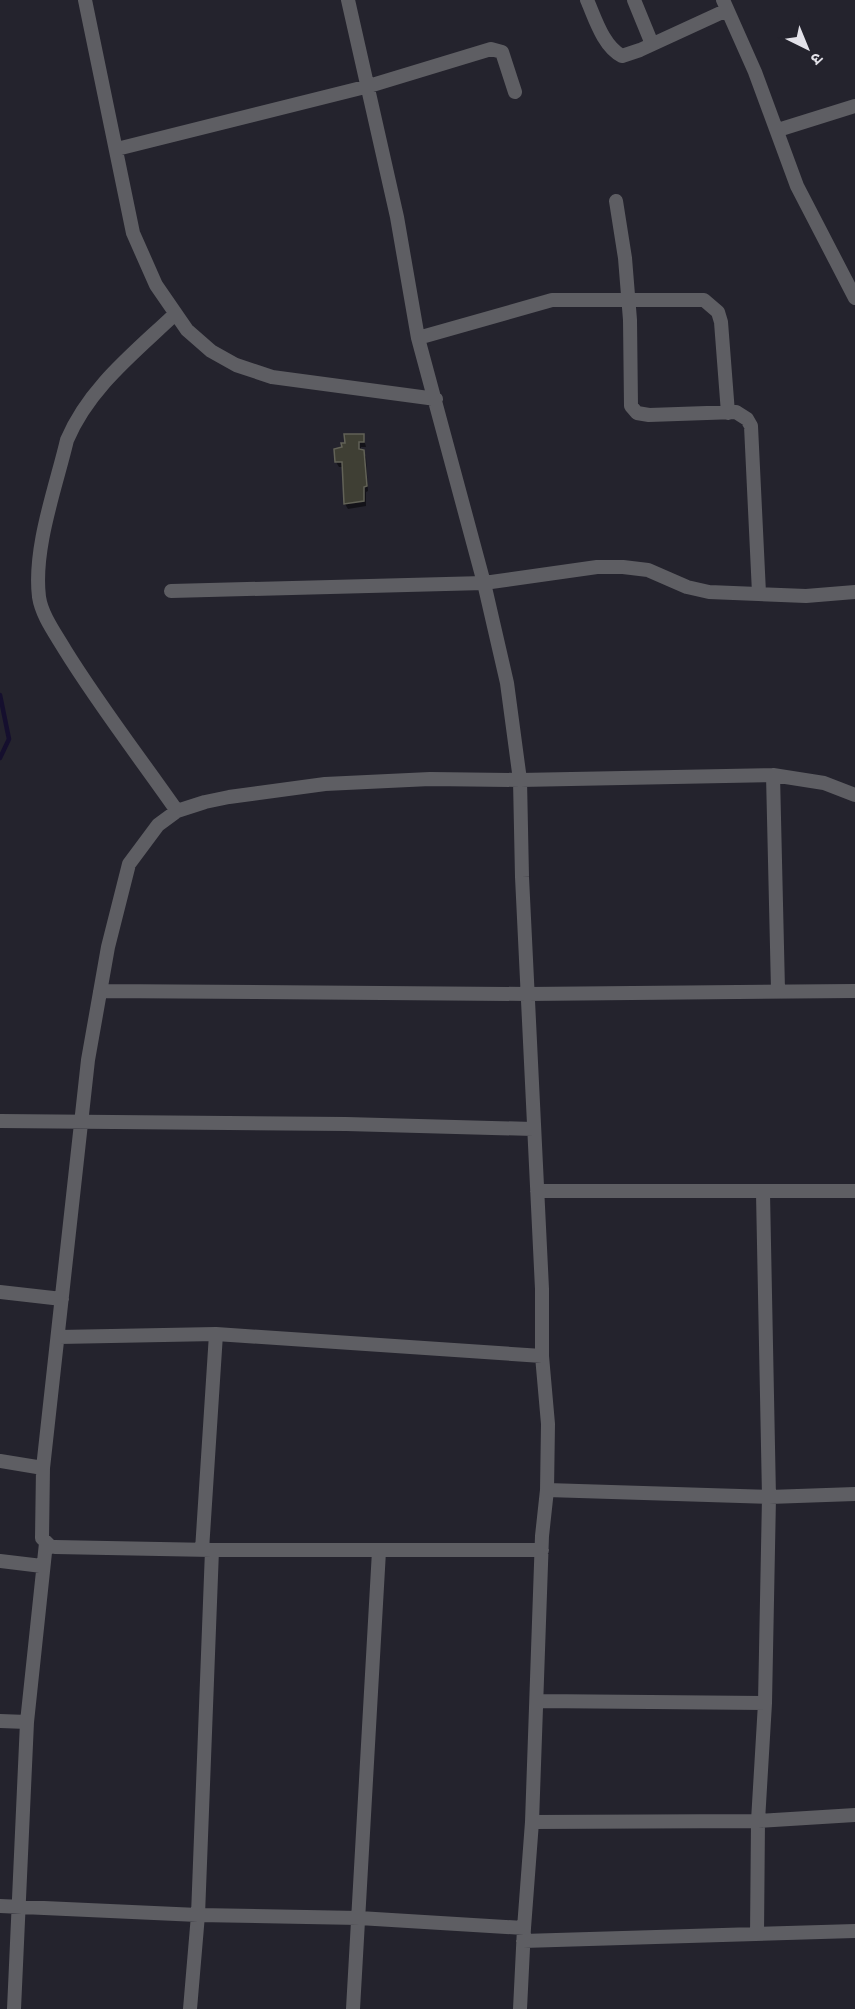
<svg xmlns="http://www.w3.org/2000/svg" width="855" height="2009" font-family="'Zilla Slab','Noto Sans Devanagari',serif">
<rect width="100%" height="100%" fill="#24232d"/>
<path fill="#0007" d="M363 435 366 447H361V451L366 457 368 491 366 492V506L348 509 345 504 344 467H339L336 462 344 448Z"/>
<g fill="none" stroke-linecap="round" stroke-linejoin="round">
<path stroke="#150f2e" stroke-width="4.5" d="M0 695 9 739 0 758"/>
</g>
<path fill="#3f3f34" stroke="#626257" stroke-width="1.5" d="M344 434H364V442H359V449L364 450 367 486 364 487V501L344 504 342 462H335L334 449 342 447 341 443H345Z"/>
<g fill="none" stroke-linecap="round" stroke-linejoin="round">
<path stroke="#5e5e63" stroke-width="14" d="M85 0 133 233 156 285 187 330 211 351 236 365 272 377 436 399
M348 0 397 217 418 338 484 583 507 683 520 780 522 877 542 1289V1356L548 1424 547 1490 542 1536 532 1822
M587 0C595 18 603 46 622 56L640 50 727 10
M634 0 652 44
M723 0 755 72 797 186 855 298
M778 130 855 106
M117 149 369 86 491 49 502 52 515 92
M616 201 625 258 630 320 631 406 637 413 649 415 736 412 747 419 751 426 759 593
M174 315C134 353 89 388 67 440 56 487 33 548 39 597 42 616 55 633 65 650 99 705 140 758 177 811
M418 338 552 300H704L718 312 721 322 728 413
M171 591 484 583 597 567H623L648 570 687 587 709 592 806 596 855 592
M773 775 778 990
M100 991 527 994 855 991
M0 1121 346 1124 533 1129
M537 1191H855
M0 1292 62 1299
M59 1337 216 1334 542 1356
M0 1461 43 1468
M547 1490 769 1497 855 1494
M202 1550 216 1334
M212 1550H542
M0 1561 42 1566
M537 1701 765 1703
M0 1721 27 1722
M0 1906 198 1915 190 2009
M524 1928 532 1822 758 1821 855 1815
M757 1934 758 1821 765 1703 769 1497 763 1193
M523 1941 855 1931
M14 2009 27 1722 46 1543
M353 2009 379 1551
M520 2009 524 1928 359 1918 198 1915 212 1550 55 1547 50 1546 42 1538 43 1468 88 1060 108 947 129 864 158 825 177 811 205 802 229 797 325 784 430 779 520 780 773 775 824 783 855 795"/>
</g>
<g transform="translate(807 48) rotate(137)" stroke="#24232d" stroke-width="4.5" paint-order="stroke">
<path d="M0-4.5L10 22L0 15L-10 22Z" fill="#e3e2e9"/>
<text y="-9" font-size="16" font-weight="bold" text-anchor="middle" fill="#e3e2e9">उ</text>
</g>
</svg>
